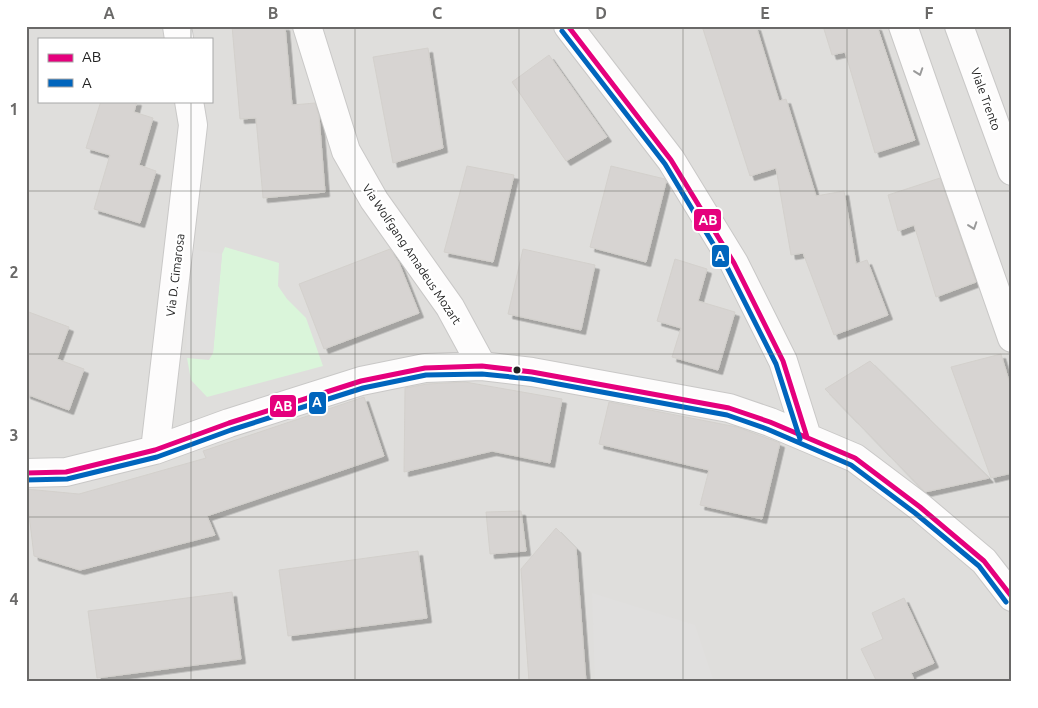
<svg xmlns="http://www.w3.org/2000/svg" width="1038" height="708" font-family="Ubuntu,sans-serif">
<defs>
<filter id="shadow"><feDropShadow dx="4.5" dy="4.5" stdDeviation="0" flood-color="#0004"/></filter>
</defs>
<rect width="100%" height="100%" fill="#f0eeeb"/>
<path fill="#dfdedc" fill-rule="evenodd" d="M26 26H1012V682H26ZM39 39H211V101H39Z"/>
<path fill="#daf5da" d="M225 247 279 263 278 286 287 299 306 318 323 366 207 397 191 380 187 358 209 360 213 353 222 254Z"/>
<path fill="#e0dfde" d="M191 249 222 254 213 353 186 350Z
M592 593 695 625 714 682H595Z"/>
<path fill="#d7d4d2" stroke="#d3d0cc" filter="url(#shadow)" d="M232 26H285L292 105 315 103 319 116 325 192 263 198 256 118 240 119Z
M702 26H756L779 101 786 99 816 196 844 191 856 264 867 260 888 315 834 335 803 253 791 255 776 168 750 176Z
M823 26H877L915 140 875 153 845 52 832 55Z
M428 48 443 148 393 163 373 57Z
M549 55 607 137 566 161 512 82Z
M101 101H137L134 112 153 118 139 165 156 171 140 223 94 209 110 155 86 148Z
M467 166 514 175 493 262 444 252Z
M611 166 665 179 666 182 646 262 590 247Z
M940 178 976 282 936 297 914 225 898 231 888 195Z
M390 249 399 263 419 313 324 349 299 284Z
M523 249 595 265 581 330 508 314Z
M675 259 707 269 698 301 735 312 718 370 672 357 681 328 657 321Z
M26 311 69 327 57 359 84 369 69 410 26 394Z
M1001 354 1012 391V473L991 478 951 367Z
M870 361 989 478 925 492 923 490 825 389Z
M465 382 562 399 550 463 492 451 404 472 405 388 427 384Z
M364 397 384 456 207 516 215 535 80 570 34 556 26 489 79 494 206 458 203 451Z
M609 402 737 427 780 443 762 519 700 505 709 470 599 444Z
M521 511 526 551 490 554 486 512Z
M556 528 576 548 586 682H529L521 569Z
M418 551 427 618 288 636 279 570Z
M232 592 241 659 97 678 88 611Z
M904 598 934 663 911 673 915 682H877L861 649 883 639 872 613Z"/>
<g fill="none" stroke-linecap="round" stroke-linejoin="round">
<g stroke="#c9c8c7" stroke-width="30">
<path id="minor" d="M177 26 179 39
M307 26 346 151 374 200 450 307 482 366
M568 26 671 160 734 263 783 361 807 437
M903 26 1012 338
M959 26 1012 171
M155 450 193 125 189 101
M26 473 66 472 155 450 229 423 361 381 425 368 482 366 532 372 729 408 770 422 855 458 920 507 984 561 1012 597"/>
</g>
<use href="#minor" stroke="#fdfcfc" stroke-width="28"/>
<g stroke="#fff" stroke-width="9">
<path id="bus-1" d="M568 26 671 160 734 263 783 361 807 437
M26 473 66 472 155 450 229 423 361 381 425 368 482 366 532 372 729 408 770 422 855 458 920 507 984 561 1012 597"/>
</g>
<g stroke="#fff" stroke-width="9">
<path id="bus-2" d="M562 31 665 164 727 267 776 364 800 439
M26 480 67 479 157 457 231 430 363 388 426 375 482 374 531 379 727 415 767 429 851 465 915 513 979 566 1006 602"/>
</g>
<use href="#bus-1" stroke="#e5007d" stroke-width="5"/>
<use href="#bus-2" stroke="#0065bd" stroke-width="5"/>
</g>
<defs><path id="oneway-chevron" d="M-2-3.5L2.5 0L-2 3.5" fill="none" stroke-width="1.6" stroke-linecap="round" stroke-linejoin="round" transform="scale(1.25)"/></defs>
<g stroke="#9a9a9a">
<use href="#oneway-chevron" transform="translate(919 72) rotate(71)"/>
<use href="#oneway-chevron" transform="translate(973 226) rotate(71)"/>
</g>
<path fill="none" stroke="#6a6968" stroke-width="1" stroke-opacity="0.55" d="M191 26V39M355 26V682M519 26V682M683 26V682M847 26V682M191 101V682M26 191H1012M26 354H1012M26 517H1012"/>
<circle fill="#222" stroke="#fff" stroke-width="2" cx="517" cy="370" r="4.5"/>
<g text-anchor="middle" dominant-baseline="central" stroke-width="5" stroke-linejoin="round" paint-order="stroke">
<g font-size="12" fill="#222" stroke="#fff">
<text transform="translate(986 99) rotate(70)">Viale Trento</text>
<text transform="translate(412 254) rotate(56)">Via Wolfgang Amadeus Mozart</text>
<text transform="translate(175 275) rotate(-83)">Via D. Cimarosa</text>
</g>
</g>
<g stroke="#fff" stroke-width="2">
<rect x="693" y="208" width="29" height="24" rx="5" fill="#e5007d"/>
<rect x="711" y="244" width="19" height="24" rx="5" fill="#0065bd"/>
<rect x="308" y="391" width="19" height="24" rx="5" fill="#0065bd"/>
<rect x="269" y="394" width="28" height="24" rx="5" fill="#e5007d"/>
</g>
<g font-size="14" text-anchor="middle" font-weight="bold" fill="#fff">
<text x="708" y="225">AB</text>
<text x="720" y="261">A</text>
<text x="317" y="407">A</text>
<text x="283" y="411">AB</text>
</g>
<rect width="1038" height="708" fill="none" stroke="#ffffff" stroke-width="55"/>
<rect x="38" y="38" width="175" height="65" fill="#ffffff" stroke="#a7a7a7"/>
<rect x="48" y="54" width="25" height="8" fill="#e5007d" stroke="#a7a7a7"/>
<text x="82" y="62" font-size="15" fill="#222222">AB</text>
<rect x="48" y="79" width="25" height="8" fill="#0065bd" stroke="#a7a7a7"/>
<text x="82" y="88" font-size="15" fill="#222222">A</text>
<rect x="28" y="28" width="982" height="652" fill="none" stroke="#6a6968" stroke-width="2"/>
<g font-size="16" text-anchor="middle" font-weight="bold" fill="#6a6968">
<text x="109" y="19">A</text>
<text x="273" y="19">B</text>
<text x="437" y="19">C</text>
<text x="601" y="19">D</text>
<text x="765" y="19">E</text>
<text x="929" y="19">F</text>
<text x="14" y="115">1</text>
<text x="14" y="278">2</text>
<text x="14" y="441">3</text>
<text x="14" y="605">4</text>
</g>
</svg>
